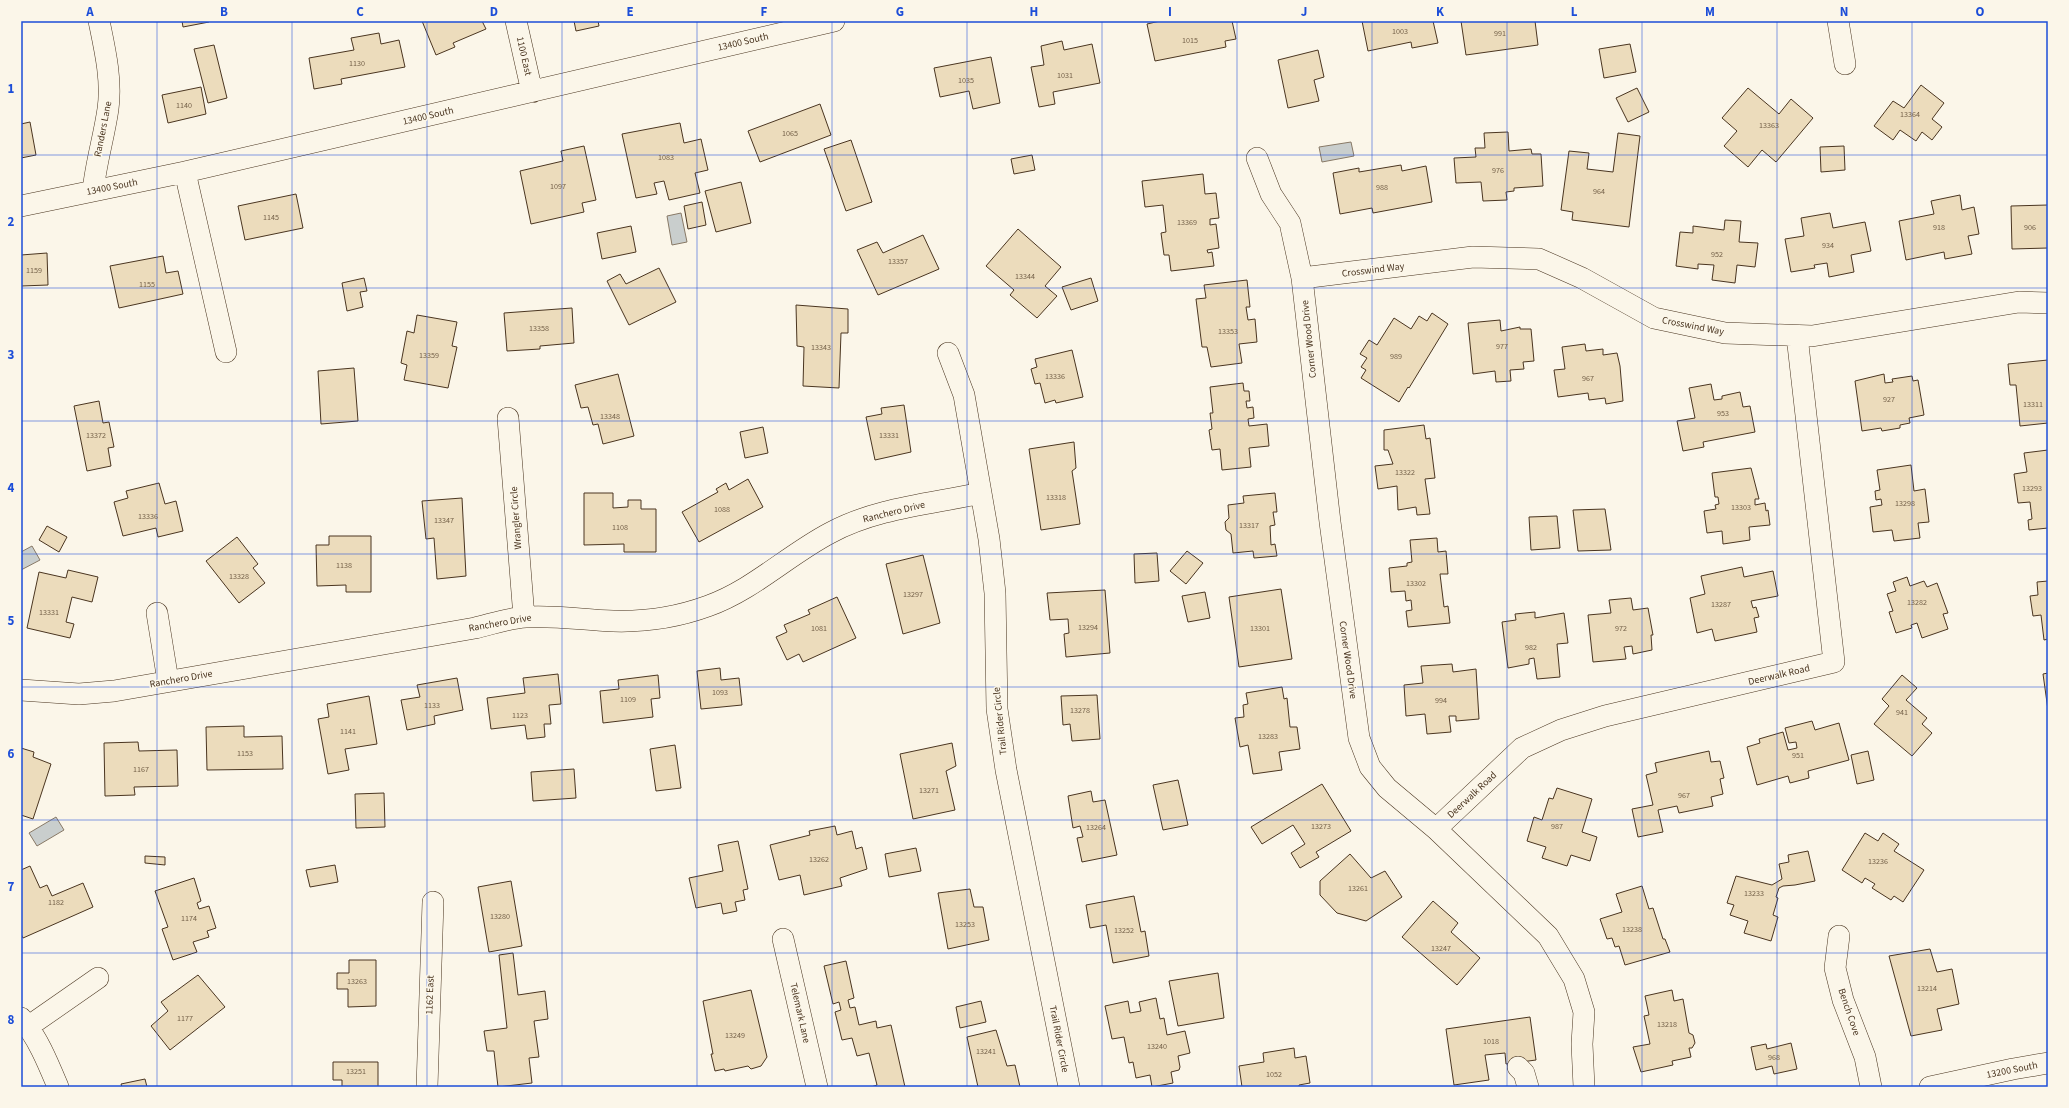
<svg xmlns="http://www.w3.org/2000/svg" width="2069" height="1108" font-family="'Source Sans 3',sans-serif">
<rect width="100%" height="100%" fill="#fbf6e9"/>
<path fill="#c9cecd" stroke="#887966" d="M1351 142 1354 156 1322 162 1319 147Z
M681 213 687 242 672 245 667 216Z
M32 546 40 560 21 570V552Z
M56 817 64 830 37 846 29 833Z"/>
<path fill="#ecdcbc" stroke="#4a3520" d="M182 21H209V22L183 27Z
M422 21H482L486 29 453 43 455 47 436 55Z
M574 21H598L599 26 576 31Z
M1160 21H1232L1236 39 1225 41 1226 47 1155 61 1147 24Z
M1362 21H1433L1438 43 1412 48 1411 42 1368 51Z
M1461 21H1535L1538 45 1466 55Z
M379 33 381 44 399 40 405 67 341 79 342 84 314 89 309 58 354 50 351 38Z
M1062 41 1064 50 1092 44 1100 83 1053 92 1055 104 1039 107 1031 67 1044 65 1041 46Z
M1630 44 1636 72 1604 78 1599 49Z
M214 45 227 98 208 103 194 49Z
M1318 50 1324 77 1314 80 1319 101 1288 108 1278 60Z
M991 57 1000 103 973 109 969 91 940 97 934 68Z
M1921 85 1944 103 1932 119 1942 127 1932 140 1922 132 1916 141 1900 130 1893 140 1874 126 1893 101 1904 108Z
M201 87 206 114 168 123 162 95Z
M1637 88 1649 112 1628 122 1616 98Z
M1748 88 1779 114 1791 99 1813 118 1776 162 1762 150 1748 167 1724 146 1737 131 1722 118Z
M820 104 831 135 760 162 748 131Z
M30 122 36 155 21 158V124Z
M680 123 684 143 701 139 708 170 695 173 700 193 669 200 664 181 654 183 657 194 636 198 622 134Z
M1508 132 1509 151 1531 149 1532 154H1541L1543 186 1514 188V191L1506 192 1507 200 1483 201 1481 182 1456 183 1454 158 1476 157 1475 148H1485L1484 133Z
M1618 133 1640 136 1629 227 1572 220 1573 212 1561 210 1569 151 1589 153 1587 169 1613 172Z
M851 140 872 202 846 211 824 149Z
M584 146 596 200 582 203 584 212 531 224 520 171 563 161 561 151Z
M1844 146 1845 170 1821 172 1820 147Z
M1032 155 1035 170 1014 174 1011 159Z
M1401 165 1402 171 1426 166 1432 202 1373 213 1372 208 1340 214 1333 173 1359 168V172Z
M1203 174 1205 194 1216 193 1219 218 1210 219V225L1216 224 1219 248 1207 250 1208 253 1212 252 1214 266 1171 271 1169 255H1164L1161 233 1166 232 1163 205 1145 207 1142 181Z
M741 182 751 223 716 232 705 191Z
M296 194 303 228 245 240 238 206Z
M1960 195 1962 210 1974 207 1979 234 1968 236 1972 254 1945 259 1944 252 1906 260 1899 221 1934 214 1931 201Z
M702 202 706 225 688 229 684 206Z
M2048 205V248L2012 249 2011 206Z
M1830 213 1833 228 1865 222 1871 251 1851 255 1854 272 1829 277 1827 263 1814 265 1815 268 1791 272 1785 239 1804 236 1801 218Z
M1725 220 1741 221 1739 242 1758 243 1755 267 1737 265 1735 283 1712 280 1714 265 1698 264V269L1676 266 1680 232 1693 233V226L1724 230Z
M631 226 636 252 602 259 597 233Z
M1018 229 1061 267 1045 286 1057 296 1037 318 1010 295 1014 290 986 266Z
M923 235 939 269 878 295 857 250 877 242 883 253Z
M47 253 48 285 21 286V255Z
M163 256 166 273 178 271 183 294 119 308 110 266Z
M659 268 676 302 629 325 607 281 620 274 626 284Z
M364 278 367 291 360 292 363 307 347 311 342 283Z
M1091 278 1098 301 1071 310 1062 287Z
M1247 280 1250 307H1246L1248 320 1255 319 1257 342 1239 344 1242 363 1211 367 1207 347H1202L1196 299 1206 298 1204 285Z
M796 305 848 309V333H841L839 388 803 386 804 347 797 346Z
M572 308 574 343 540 346V349L507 351 504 313Z
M1432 313 1448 324 1409 388 1408 387 1399 402 1361 378 1366 370 1361 367 1367 358 1360 354 1369 340 1377 345 1394 318 1411 329 1419 316 1427 321Z
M417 315 457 322 452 346 457 347 448 388 404 380 407 365 401 363 407 331 414 333Z
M1500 320 1501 331 1520 327V329H1531L1534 361 1523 362 1524 369 1510 370 1511 381 1496 382 1495 371 1473 374 1468 323Z
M1585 344 1586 351 1603 349V355L1617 353 1620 366 1623 401 1606 404 1605 398 1589 400 1588 393 1558 397 1554 370 1565 369 1562 347Z
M1072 350 1083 397 1056 403 1055 400 1045 403 1040 383 1035 384 1031 369 1037 367 1035 359Z
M2048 360V423L2020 426 2016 385H2010L2008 364Z
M354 368 358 421 321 424 318 371Z
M618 374 634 436 603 444 598 424 593 425 588 407 581 408 575 385Z
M1884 374 1885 383 1893 382 1892 379 1912 376 1913 381 1918 380 1924 415 1909 418 1910 423 1900 425V428L1882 431 1881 428 1862 431 1855 381Z
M1243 383 1244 391H1249L1250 401H1246L1247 408 1253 407 1254 418 1248 419 1249 426 1267 424 1269 446 1249 448 1251 467 1222 470 1220 449 1212 450 1209 430 1212 429 1210 413H1213L1210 387Z
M1711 384 1714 400 1722 399V396L1740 392 1743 407 1750 406 1755 432 1703 442 1704 447 1683 451 1677 421 1695 418 1689 388Z
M99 401 103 423 109 422 114 447 108 448 111 466 87 471 74 406Z
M904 405 911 452 875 460 866 417 882 414 881 408Z
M1424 425 1426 439 1430 438 1435 478 1425 479 1430 514 1417 515 1416 507 1398 510 1397 486 1378 489 1375 466 1393 464 1388 450H1384V430Z
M763 427 768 453 745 458 740 432Z
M1074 442 1076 468 1072 471 1080 524 1041 530 1029 449Z
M2048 450V528L2029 530 2028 520 2032 519 2030 502 2018 503 2014 474 2027 472 2024 453Z
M1911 465 1914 491 1925 489 1929 522 1918 523 1920 538 1894 541 1892 530 1873 532 1870 507 1882 505 1881 499 1876 500 1875 491 1880 490 1877 470Z
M1751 468 1759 499H1755V505L1765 503 1766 511 1768 510 1770 525 1749 527 1750 540 1723 544 1722 531 1707 533 1704 511 1716 509 1715 505 1719 504 1718 497H1715L1712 473Z
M748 479 763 507 699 542 682 512 718 492 716 489 726 483 729 490Z
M159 483 165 504 176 501 183 531 158 537 156 528 123 536 114 502 128 498 126 491Z
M584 493H613V508L628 507V500H641V509H656V552H624V544L584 545Z
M1275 493 1277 512H1273L1275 525 1270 526 1271 545 1275 544 1277 556 1254 558 1253 551 1233 553 1231 534 1226 530 1225 522 1229 518 1228 505 1244 503 1243 496Z
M462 498 466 576 437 579 434 538 426 539 422 501Z
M1605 509 1611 550 1578 551 1573 510Z
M1557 516 1560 548 1531 550 1529 517Z
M47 526 67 537 59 552 39 540Z
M329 536H371V592H346V585L317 586 316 545H329Z
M237 537 258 564 253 568 265 583 239 603 206 561Z
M1437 538 1438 552 1446 551 1448 574H1440L1444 607 1448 606 1450 623 1408 627 1406 611 1412 610 1411 600 1406 601 1405 591 1391 592 1389 568 1407 566V563L1412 562 1410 540Z
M1187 551 1203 563 1186 584 1170 571Z
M1157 553 1159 581 1135 583 1134 554Z
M923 555 940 623 903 634 886 564Z
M1742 567 1744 577 1773 571 1778 596 1751 601 1753 608 1756 607 1759 617 1754 618 1757 632 1715 641 1712 629 1697 633 1690 598 1705 594 1701 576Z
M68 570 98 577 92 602 72 597 66 622 74 624 70 638 27 628 39 572 66 578Z
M1907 577 1910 586 1924 581 1927 587 1937 583 1948 613 1943 614 1948 629 1922 638 1917 623 1911 625 1912 628 1896 633 1889 612 1893 611 1887 594 1896 591 1893 582Z
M2048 581V639L2044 640 2041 615 2033 616 2030 596 2038 595 2037 582Z
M1281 589 1292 659 1239 667 1229 597Z
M1105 590 1110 653 1066 657 1064 634 1069 633 1068 619 1050 620 1047 593Z
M1205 592 1210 618 1188 622 1182 596Z
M837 597 856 638 803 662 799 654 787 660 776 637 787 632 784 625 810 614 808 610Z
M1631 598 1633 610 1648 608 1653 635H1651L1652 650 1633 654 1632 646 1624 647 1626 659 1593 662 1588 615 1611 613 1609 600Z
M1535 612V618L1564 613 1568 643 1557 644 1560 677 1537 679 1534 658 1529 659V664L1508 668 1502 622 1516 620 1515 614Z
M1452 664 1453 672 1476 669 1479 719 1456 721V716H1449L1451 732 1427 734 1425 714 1406 716 1404 685 1423 683 1421 666Z
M720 668 721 680 739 678 742 705 701 709 697 671Z
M2048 673V710L2043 674Z
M558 674 561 704 549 705 551 724H544L545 737 527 739 525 725 491 729 487 698 525 693 523 678Z
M658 675 660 698 651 699 653 717 603 723 600 691 619 689 618 680Z
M1902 675 1917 688 1906 700 1927 718 1922 724 1932 733 1912 756 1874 724 1889 706 1882 699Z
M457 678 463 710 434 716 435 724 407 730 401 700 420 697 417 685Z
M1282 687 1284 699 1287 698 1290 727H1297L1300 749 1279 752 1282 770 1253 774 1248 745 1240 747 1235 718 1244 717 1243 705 1248 704 1246 693Z
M1097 695 1100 739 1072 741 1070 724 1063 725 1061 696Z
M369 696 377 744 345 749 349 770 328 774 318 719 329 717 327 704Z
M1812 721 1815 730 1839 723 1849 760 1808 771 1809 778 1790 783 1788 776 1757 785 1747 747 1760 743 1759 739 1783 732 1788 750 1797 748 1796 742 1789 743 1785 728Z
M244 726V737L282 736 283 769 207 770 206 727Z
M138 742 139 751 177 750 178 786 134 787 135 795 105 796 104 743Z
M952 743 956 766 946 771 955 810 913 819 900 754Z
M675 745 681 788 656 791 650 749Z
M21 748 34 752 33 757 51 764 33 819 21 815Z
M1709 751 1711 762 1720 761 1724 778 1720 779 1723 794 1711 797 1713 806 1679 813 1677 806 1658 810 1663 832 1638 837 1632 809 1653 805 1646 775 1657 772 1655 763Z
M1868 751 1874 780 1857 784 1851 755Z
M574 769 576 798 533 801 531 772Z
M1178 780 1188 825 1163 830 1153 785Z
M1322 784 1351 831 1316 852 1319 857 1300 868 1291 853 1305 844 1293 825 1262 844 1251 827Z
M1557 788 1592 799 1582 832 1597 837 1590 861 1571 855 1567 866 1542 858 1546 847 1527 841 1534 817 1542 820 1549 798 1553 799Z
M1091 791 1093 802 1105 800 1117 855 1082 862 1077 838 1083 837 1080 826 1073 828 1068 796Z
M384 793 385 827 356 828 355 794Z
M835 826 837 835 852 831 856 849 862 847 867 869 840 878 842 886 804 895 800 875 779 880 770 845 810 835 809 831Z
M1865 833 1878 841 1883 833 1899 844 1894 851 1924 870 1903 902 1894 896 1891 900 1872 888 1875 884 1865 878 1862 883 1842 870Z
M738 841 748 889 743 890 745 900 735 902 737 911 723 914 721 903 696 908 689 878 723 871 718 845Z
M916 848 921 871 889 877 885 854Z
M1808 851 1815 881 1795 885 1783 886 1779 888 1776 897 1778 898 1773 915 1778 917 1771 941 1744 933 1748 921 1730 915 1734 905 1727 903 1736 876 1772 885 1782 879 1779 864 1789 862 1788 855Z
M1350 854 1371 878 1385 871 1402 897 1366 921 1337 913 1320 895V881Z
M145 856 165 857V865L145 863Z
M335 865 338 882 310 887 306 870Z
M30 866 40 888 47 885 52 896 83 883 93 907 23 938 21 934V870Z
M194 878 201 901 197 903 199 909 209 906 216 928 207 931 209 937 193 942 197 952 173 960 162 929 168 927 155 891Z
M511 881 522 946 489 952 478 887Z
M1642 886 1649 909 1653 908 1663 939H1665L1670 952 1625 965 1619 946 1615 947 1612 938 1607 939 1600 919 1622 912 1616 894Z
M970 889 974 907H983L989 940 948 949 938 893Z
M1134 896 1141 932 1145 931 1149 956 1113 963 1106 925 1090 928 1086 905Z
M1433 901 1458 923 1451 932 1480 958 1457 985 1402 937Z
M1930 949 1937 972 1952 969 1959 1004 1937 1009 1942 1030 1911 1036 1889 956Z
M513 953 518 995 545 991 548 1019 534 1021 539 1057 529 1058 532 1083 498 1087 494 1051H487L484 1031 507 1028 499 955Z
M349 960H376V1006L348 1007V989H337V973H349Z
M846 961 854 998 848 1000 850 1008 855 1007 859 1025 876 1021 877 1028 891 1025 905 1087H871L877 1085 869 1053 857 1056 852 1038 842 1040 835 1012 841 1010 839 1002 833 1004 824 966Z
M1218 973 1224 1018 1178 1026 1169 981Z
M198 975 225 1007 170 1050 151 1026 168 1011 161 1002Z
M751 990 767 1057 761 1066 751 1069 748 1066 725 1071 724 1069 715 1071 711 1054H713L703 1001Z
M1672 990 1674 1001 1683 999 1689 1033 1693 1035 1695 1043 1692 1048H1689L1691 1057 1672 1061 1673 1065 1641 1072 1633 1047 1650 1044 1644 1016 1649 1015 1645 996Z
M1156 998 1160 1019 1164 1018 1167 1035 1185 1031 1190 1053 1178 1056 1180 1067 1179 1070 1171 1072 1173 1083 1152 1087 1150 1075 1136 1078 1133 1062 1129 1063 1124 1037 1112 1039 1105 1006 1128 1001 1130 1013 1141 1011 1139 1002Z
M981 1001 986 1022 960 1028 956 1007Z
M1530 1017 1536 1060 1506 1064 1505 1053 1485 1055 1489 1080 1454 1085 1446 1029Z
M996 1030 1007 1066 1015 1065 1020 1087H978L967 1037Z
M1791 1043 1797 1069 1774 1074 1772 1066 1756 1070 1751 1047 1766 1044 1767 1049Z
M1294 1048 1295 1058 1306 1056 1310 1083 1299 1085V1087H1242L1239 1066 1264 1062 1263 1053Z
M333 1062H378V1087H342V1080H333Z
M145 1079 147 1087H122L121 1084Z"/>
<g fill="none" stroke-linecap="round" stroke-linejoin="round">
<g stroke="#4a3520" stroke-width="22">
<path id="minor" d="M516 21 532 92
M1838 21 1845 64
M1257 158 1271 194 1290 223 1302 278 1330 522 1359 738 1370 767 1387 788 1436 829 1548 936 1574 979 1584 1012 1582 1044 1584 1087
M185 172 226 352
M93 191C96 162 104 137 108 109 112 80 105 50 99 21
M21 206 185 172 834 21
M1302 278 1473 257 1539 259 1582 278 1654 318 1725 333 1812 336 2019 302 2048 303
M948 353 964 395 989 539 995 593 997 709 1006 770 1069 1087
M508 418 524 617
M157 613 168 681
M21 690 79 694 114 691 475 628C492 624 509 618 526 617 555 615 584 620 613 621 645 622 678 617 708 606 753 590 788 555 830 533 876 508 931 504 981 493
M1436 829 1522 748 1561 730 1605 716 1834 662 1797 336
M1839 936 1835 968 1843 1000 1865 1057 1871 1087
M783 939 817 1087
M21 1018C38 1038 48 1063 58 1087
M29 1026 98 978
M1518 1067 1524 1073 1528 1087
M427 1087 433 902
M1930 1087 2013 1069 2048 1063"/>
</g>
<use href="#minor" stroke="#fbf6e9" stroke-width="21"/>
</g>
<path fill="none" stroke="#1d4ed8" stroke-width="1" stroke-opacity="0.55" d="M157 21V1087M292 21V1087M427 21V1087M562 21V1087M697 21V1087M832 21V1087M967 21V1087M1102 21V1087M1237 21V1087M1372 21V1087M1507 21V1087M1642 21V1087M1777 21V1087M1912 21V1087M21 155H2048M21 288H2048M21 421H2048M21 554H2048M21 687H2048M21 820H2048M21 953H2048"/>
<g text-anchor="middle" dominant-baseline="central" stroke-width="3" stroke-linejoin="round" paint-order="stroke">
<g font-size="8" fill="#725f47">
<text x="1400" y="31">1003</text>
<text x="1500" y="33">991</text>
<text x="1190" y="40">1015</text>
<text x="357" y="63">1130</text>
<text x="1065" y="75">1031</text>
<text x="966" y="80">1035</text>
<text x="184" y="105">1140</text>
<text x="1910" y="114">13364</text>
<text x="1769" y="125">13363</text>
<text x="790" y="133">1065</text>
<text x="666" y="157">1083</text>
<text x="1498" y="170">976</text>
<text x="558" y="186">1097</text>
<text x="1382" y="187">988</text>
<text x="1599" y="191">964</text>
<text x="271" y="217">1145</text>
<text x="1187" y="222">13369</text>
<text x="1939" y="227">918</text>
<text x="2030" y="227">906</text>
<text x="1828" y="245">934</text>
<text x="1717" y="254">952</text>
<text x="898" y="261">13357</text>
<text x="34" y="270">1159</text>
<text x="1025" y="276">13344</text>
<text x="147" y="284">1155</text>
<text x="539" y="328">13358</text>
<text x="1228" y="331">13353</text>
<text x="1502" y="346">977</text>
<text x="821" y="347">13343</text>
<text x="429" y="355">13359</text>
<text x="1396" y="356">989</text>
<text x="1055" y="376">13336</text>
<text x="1588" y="378">967</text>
<text x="1889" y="399">927</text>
<text x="2033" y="404">13311</text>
<text x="1723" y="413">953</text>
<text x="610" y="416">13348</text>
<text x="96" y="435">13372</text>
<text x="889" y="435">13331</text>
<text x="1405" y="472">13322</text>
<text x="2032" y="488">13293</text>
<text x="1056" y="497">13318</text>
<text x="1905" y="503">13298</text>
<text x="1741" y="507">13303</text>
<text x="722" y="509">1088</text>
<text x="148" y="516">13336</text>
<text x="444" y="520">13347</text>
<text x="1249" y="525">13317</text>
<text x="620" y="527">1108</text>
<text x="344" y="565">1138</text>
<text x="239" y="576">13328</text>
<text x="1416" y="583">13302</text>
<text x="913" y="594">13297</text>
<text x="1917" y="602">13282</text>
<text x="1721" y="604">13287</text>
<text x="49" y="612">13331</text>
<text x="1088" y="627">13294</text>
<text x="819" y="628">1081</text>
<text x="1260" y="628">13301</text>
<text x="1621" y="628">972</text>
<text x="1531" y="647">982</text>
<text x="720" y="692">1093</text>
<text x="628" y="699">1109</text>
<text x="1441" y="700">994</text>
<text x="432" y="705">1133</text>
<text x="1080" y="710">13278</text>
<text x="1902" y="712">941</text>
<text x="520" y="715">1123</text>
<text x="348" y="731">1141</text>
<text x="1268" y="736">13283</text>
<text x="245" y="753">1153</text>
<text x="1798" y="755">951</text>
<text x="141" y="769">1167</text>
<text x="929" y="790">13271</text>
<text x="1684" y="795">967</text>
<text x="1321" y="826">13273</text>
<text x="1557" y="826">987</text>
<text x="1096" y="827">13264</text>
<text x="819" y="859">13262</text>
<text x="1878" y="861">13236</text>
<text x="1358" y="888">13261</text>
<text x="1754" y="893">13233</text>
<text x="56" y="902">1182</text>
<text x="500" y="916">13280</text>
<text x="189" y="918">1174</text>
<text x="965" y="924">13253</text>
<text x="1632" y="929">13238</text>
<text x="1124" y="930">13252</text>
<text x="1441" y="948">13247</text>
<text x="357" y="981">13263</text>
<text x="1927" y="988">13214</text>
<text x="185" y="1018">1177</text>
<text x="1667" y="1024">13218</text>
<text x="735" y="1035">13249</text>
<text x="1491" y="1041">1018</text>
<text x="1157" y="1046">13240</text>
<text x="986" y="1051">13241</text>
<text x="1774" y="1057">968</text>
<text x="356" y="1071">13251</text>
<text x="1274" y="1074">1052</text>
</g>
<g font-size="10" fill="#4a3520" stroke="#fbf6e9">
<text transform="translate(743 42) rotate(-13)">13400 South</text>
<text transform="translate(524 56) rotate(77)">1100 East</text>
<text transform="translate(428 116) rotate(-13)">13400 South</text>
<text transform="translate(103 129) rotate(-79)">Randers Lane</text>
<text transform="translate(112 187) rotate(-11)">13400 South</text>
<text transform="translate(1373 270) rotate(-7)">Crosswind Way</text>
<text transform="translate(1693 326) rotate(11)">Crosswind Way</text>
<text transform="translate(1309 339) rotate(-96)">Corner Wood Drive</text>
<text transform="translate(894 512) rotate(-14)">Ranchero Drive</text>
<text transform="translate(516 518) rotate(-94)">Wrangler Circle</text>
<text transform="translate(500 623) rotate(-10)">Ranchero Drive</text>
<text transform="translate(1348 660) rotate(82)">Corner Wood Drive</text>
<text transform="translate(1779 675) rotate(-13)">Deerwalk Road</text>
<text transform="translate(181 679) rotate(-10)">Ranchero Drive</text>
<text transform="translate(1000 721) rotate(-96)">Trail Rider Circle</text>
<text transform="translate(1472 795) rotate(-43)">Deerwalk Road</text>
<text transform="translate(430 995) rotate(-88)">1162 East</text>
<text transform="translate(1849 1012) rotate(71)">Bench Cove</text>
<text transform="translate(800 1013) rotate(77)">Telemark Lane</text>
<text transform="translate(1059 1039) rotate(79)">Trail Rider Circle</text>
<text transform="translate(2012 1070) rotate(-11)">13200 South</text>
</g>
</g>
<rect width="2069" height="1108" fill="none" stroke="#fbf6e9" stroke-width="44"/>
<rect x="22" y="22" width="2025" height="1064" fill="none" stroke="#1d4ed8" stroke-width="1.5"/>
<g font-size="13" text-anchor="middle" font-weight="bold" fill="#1d4ed8">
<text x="90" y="16">A</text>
<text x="224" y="16">B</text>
<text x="360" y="16">C</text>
<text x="494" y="16">D</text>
<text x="630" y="16">E</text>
<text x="764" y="16">F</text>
<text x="900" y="16">G</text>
<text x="1034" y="16">H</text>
<text x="1170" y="16">I</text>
<text x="1304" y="16">J</text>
<text x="1440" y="16">K</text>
<text x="1574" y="16">L</text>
<text x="1710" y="16">M</text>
<text x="1844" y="16">N</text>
<text x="1980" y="16">O</text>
<text x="11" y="93">1</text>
<text x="11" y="226">2</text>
<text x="11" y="359">3</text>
<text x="11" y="492">4</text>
<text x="11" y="625">5</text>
<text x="11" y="758">6</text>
<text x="11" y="891">7</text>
<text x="11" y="1024">8</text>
</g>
</svg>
